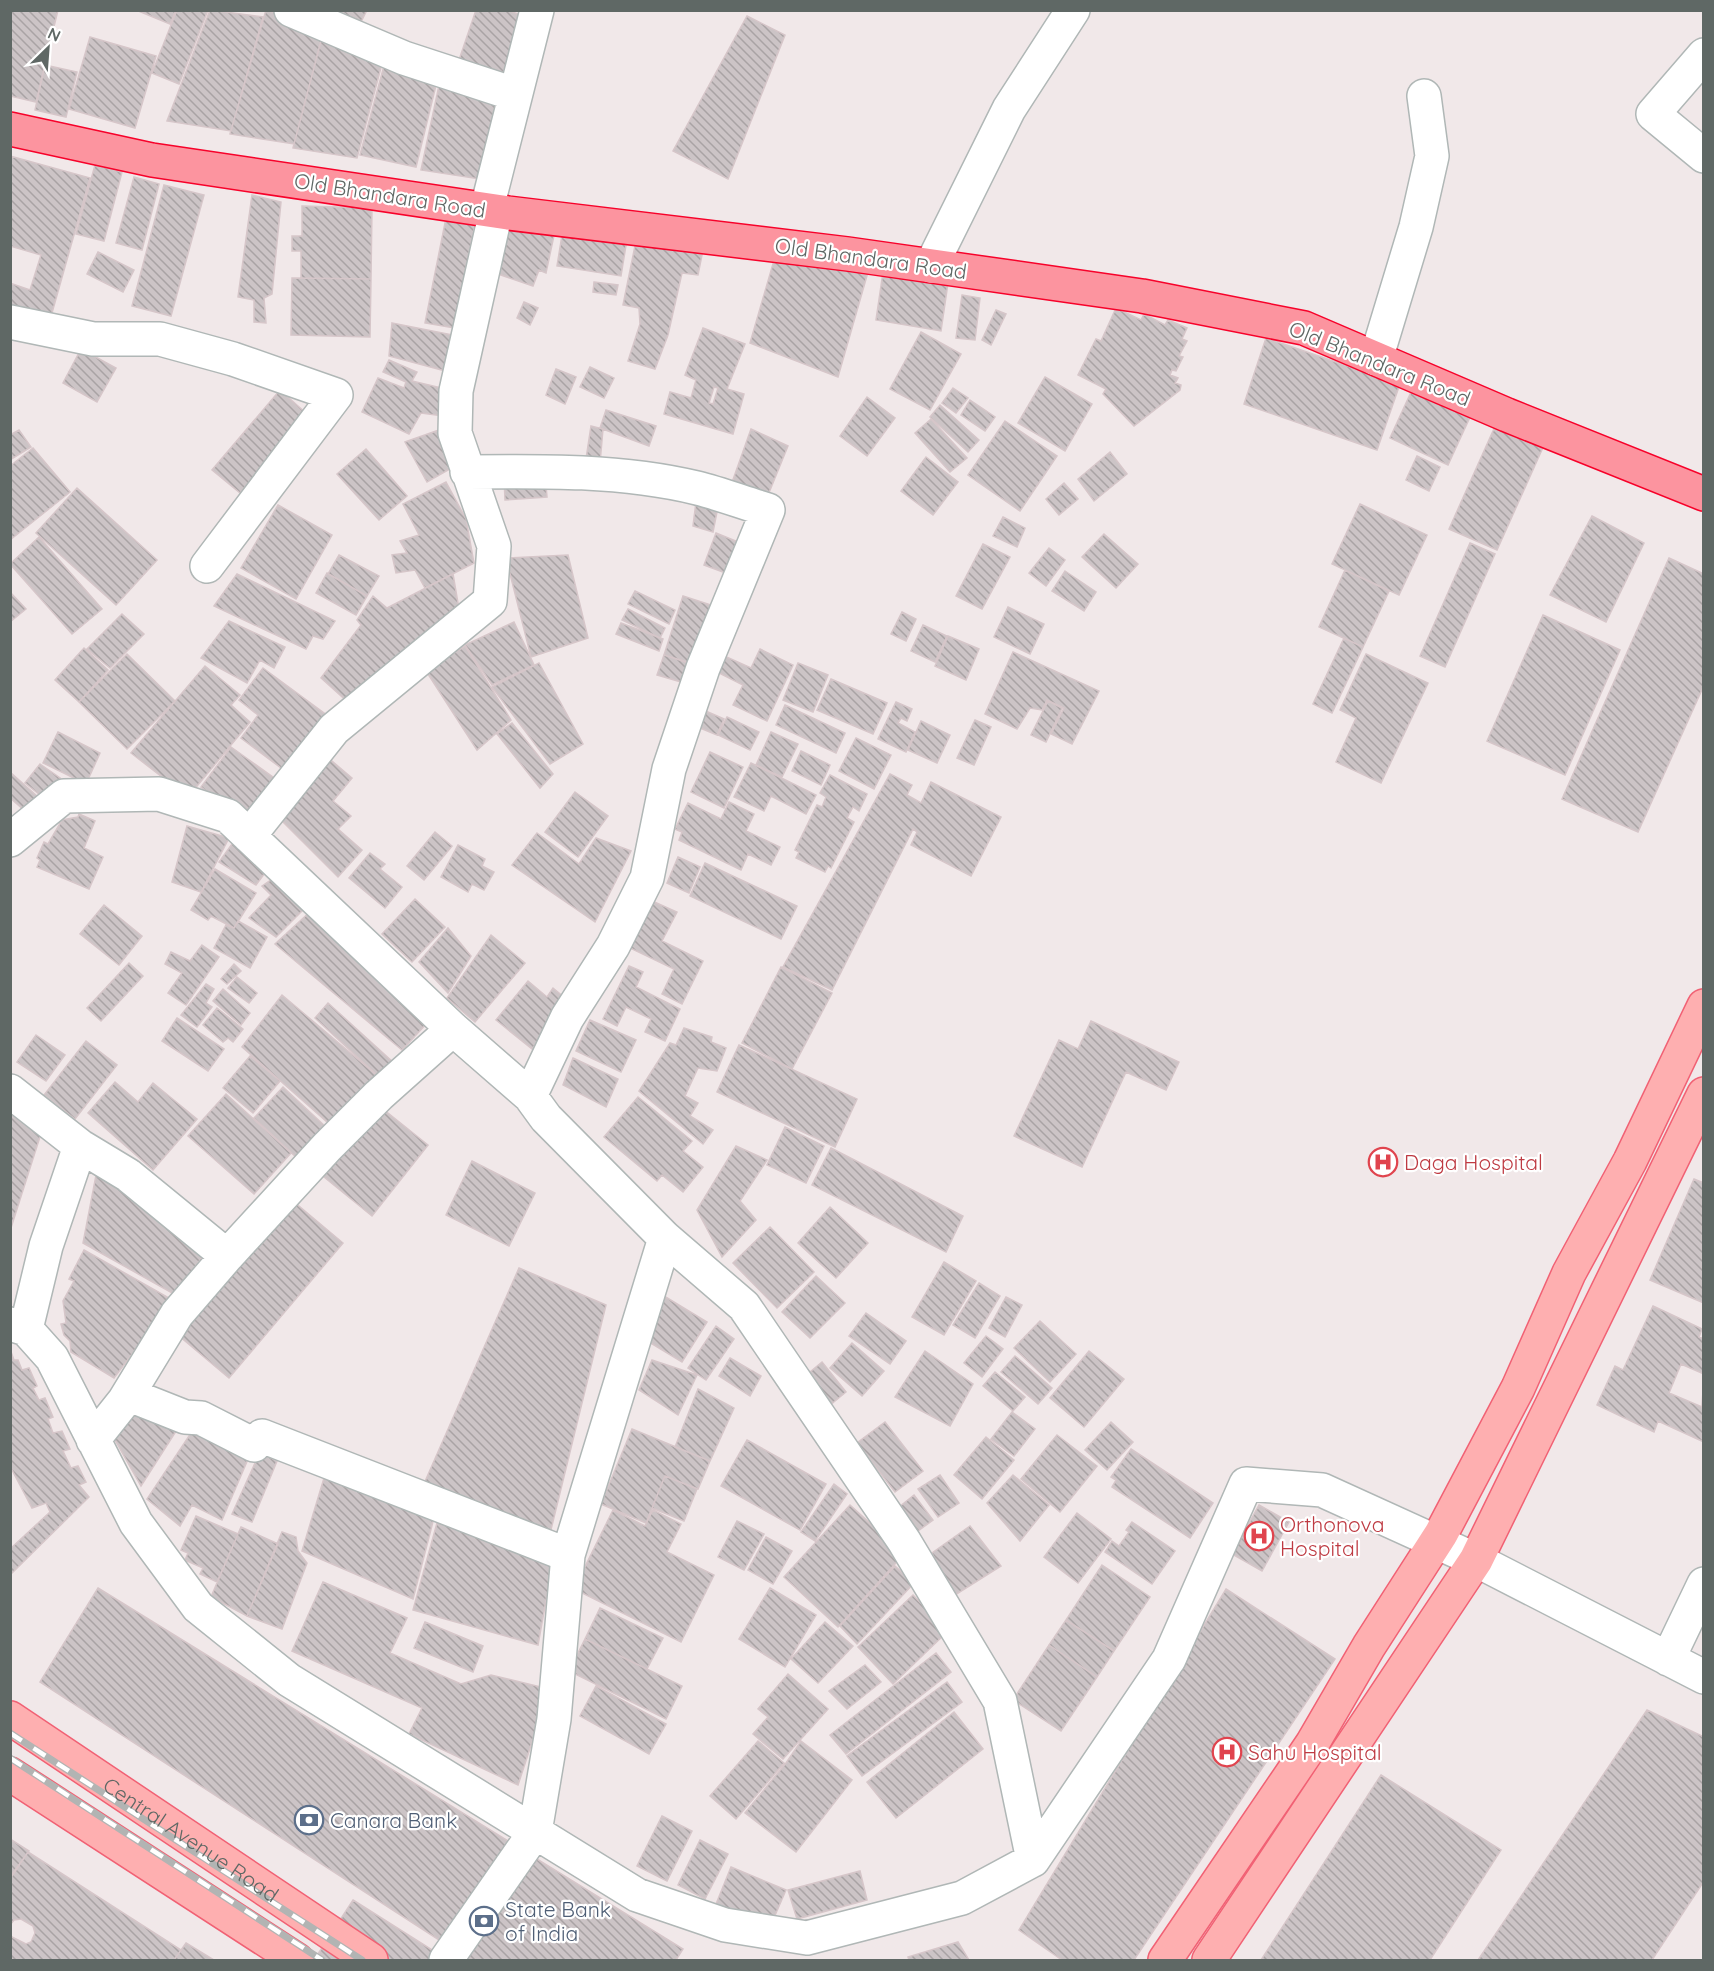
<svg xmlns="http://www.w3.org/2000/svg" width="1714" height="1971" font-family="Quicksand,sans-serif">
<defs>
<pattern id="building-back-hatch" width="6" height="6" patternUnits="userSpaceOnUse" patternTransform="scale(1.5)"><rect width="6" height="6" fill="#ccc4c6"/><path d="M-1 5l2 2M0 0l6 6M5-1l2 2" fill="none" stroke="#a9a3a4"/></pattern>
</defs>
<rect width="100%" height="100%" fill="#f1e8e9"/>
<path fill="url(#building-back-hatch)" stroke="#d6c6c9" stroke-width="1.5" fill-rule="evenodd" d="M10 10H58L36 102 10 96Z
M136 10H176L170 24Z
M177 10H208L179 84 152 73Z
M210 10 263 17 231 131 167 121Z
M266 10 324 29 294 144 230 134Z
M339 10H367L360 24Z
M476 10H508L525 17 503 75 459 60Z
M747 16 785 35 728 179 673 151Z
M90 37 156 56 135 128 69 109Z
M322 37 383 60 357 158 293 148Z
M385 62 438 77 416 167 360 155Z
M45 65 77 72 66 117 35 110Z
M441 76 499 93 486 180 421 170Z
M10 156 90 178 50 320 10 309V283L30 290 41 255 10 246Z
M95 165 122 172 104 241 76 234Z
M134 177 159 184 142 250 116 243Z
M164 185 204 195 171 316 132 306Z
M252 195 281 202 272 294 264 298 266 323 254 322V300L238 297Z
M302 206 372 208 371 279 301 278V251H292V236H302Z
M506 216 556 226 546 273 539 270 533 286 495 273Z
M446 218 475 224 454 328 425 323Z
M563 229 627 239 621 276 557 266Z
M638 231 704 245 698 275 682 273 668 335 655 369 628 361 640 324 639 308 623 305Z
M777 250 870 265 838 377 750 343Z
M98 252 134 270 123 292 87 274Z
M883 272 948 283 941 331 876 320Z
M292 278 371 279 370 337 291 335Z
M594 282 618 285 616 295 593 292Z
M962 295 980 298 975 340 956 338Z
M524 302 538 308 530 325 517 318Z
M1116 308 1141 320 1144 314 1165 325 1168 320 1187 328 1182 339 1187 341 1179 356 1183 357 1176 371 1172 370 1170 375 1178 378 1175 383 1181 385 1180 390 1134 426 1103 394 1106 389 1078 375 1096 339 1101 341Z
M996 310 1006 314 991 345 982 340Z
M392 323 463 337 453 373 389 356Z
M703 328 745 344 727 389 744 394 733 434 664 414 670 392 691 398 696 380 685 375ZM714 387 718 388 713 404 709 403Z
M921 332 961 354 930 410 890 389Z
M1266 338 1400 384 1377 450 1244 404Z
M81 349 116 368 97 402 63 383Z
M389 360 417 372 412 381 446 389 443 416 421 413 409 434 362 412 378 378 404 388 406 382 383 372Z
M590 367 614 378 604 398 580 387Z
M556 369 576 377 565 404 546 395Z
M1045 377 1092 404 1065 451 1018 423Z
M953 388 968 398 956 413 942 403Z
M280 390 307 414 240 493 212 470Z
M1412 390 1470 417 1448 465 1390 438Z
M867 397 895 418 867 456 840 436Z
M970 400 995 417 985 431 961 415Z
M940 405 979 440 968 452 930 417Z
M606 410 656 426 649 446 600 428Z
M931 419 967 458 950 472 915 433Z
M1005 421 1057 456 1020 511 968 475Z
M1497 422 1545 443 1497 550 1449 529Z
M591 426 603 429 600 463 586 459Z
M751 429 788 446 766 500 730 488Z
M19 430 31 447 10 460V435Z
M439 430 457 465 427 482 405 442Z
M33 448 70 492 10 540V466Z
M366 449 407 496 379 520 337 474Z
M1110 452 1127 474 1094 501 1078 479Z
M1417 456 1440 467 1429 491 1406 480Z
M926 457 958 482 933 515 901 491Z
M545 474 547 497 505 500 504 477Z
M446 482 466 519 474 563 425 588 415 570 396 573 392 555 407 553 400 541 419 535 403 504Z
M1064 483 1078 499 1059 515 1046 499Z
M77 488 157 560 116 605 36 533Z
M696 502 718 507 713 532 693 526Z
M1360 504 1427 535 1399 595 1332 564Z
M278 505 332 535 296 599 241 568Z
M1592 516 1644 543 1606 622 1550 595Z
M1003 517 1025 528 1017 547 993 536Z
M716 533 743 544 731 575 704 565Z
M1104 534 1138 564 1116 588 1082 557Z
M39 537 102 609 72 634 10 564Z
M1470 543 1495 554 1445 667 1420 656Z
M983 544 1010 557 982 609 956 596Z
M1049 548 1065 560 1046 586 1029 573Z
M339 555 379 576 367 596 328 574Z
M568 555 588 638 531 657 506 558Z
M1669 558 1704 574V685L1638 832 1562 799Z
M1345 570 1389 591 1363 647 1319 627Z
M1065 571 1096 592 1084 611 1052 591Z
M327 573 367 596 356 615 316 593Z
M237 574 335 621 323 639 313 636 306 649 214 606Z
M453 574 459 609 393 658 351 705 321 678 361 625 357 620 373 596 387 608Z
M635 591 675 610 669 624 628 604Z
M10 592 26 609 10 622Z
M683 596 717 607 698 666 664 655Z
M1008 607 1044 624 1030 654 994 637Z
M628 609 665 628 660 638 622 620Z
M902 612 916 619 906 641 891 634Z
M122 614 144 634 110 668 87 649Z
M1543 615 1620 650 1565 775 1487 741Z
M229 621 285 647 274 668 260 660 247 683 201 658Z
M514 622 534 665 492 685 465 645Z
M621 623 663 639 659 651 616 634Z
M923 625 947 636 935 662 911 651Z
M948 636 979 649 966 680 935 666Z
M1344 638 1363 647 1332 713 1313 704Z
M465 646 511 720 477 750 426 671Z
M84 648 108 670 79 702 55 680Z
M760 649 793 665 767 721 733 705 743 685 713 670 720 654 751 668Z
M1013 652 1099 691 1072 744 1051 734 1064 708 1047 700 1042 710 1030 708 1017 729 985 714Z
M127 654 175 701 127 749 79 702Z
M1366 654 1428 683 1381 783 1336 762 1356 718 1340 710Z
M664 655 694 664 688 684 657 675Z
M539 663 583 744 550 764 492 687Z
M798 663 828 675 813 712 783 700Z
M205 666 240 695 231 705 250 722 188 797 131 753Z
M263 668 328 716 285 771 241 738 258 715 239 700Z
M831 679 887 703 873 734 817 710Z
M1048 701 1062 708 1046 742 1031 735Z
M896 702 912 709 907 721 901 718 898 723 915 732 906 752 878 739Z
M785 705 845 733 836 753 776 725Z
M701 709 724 719 717 735 693 725Z
M727 717 759 732 750 750 718 735Z
M975 720 991 727 974 765 957 758Z
M921 721 950 735 937 763 908 750Z
M512 723 553 774 540 788 497 734Z
M58 732 100 753 86 784 43 763Z
M771 732 798 744 782 777 756 765Z
M856 738 891 755 874 789 839 771Z
M231 747 277 780 246 821 201 787Z
M801 751 830 765 821 785 792 771Z
M710 752 743 767 724 808 691 792Z
M326 756 352 778 333 801 351 816 338 829 362 850 338 877 276 815Z
M751 763 816 795 806 814 771 796 764 811 734 797Z
M40 764 60 778 45 799 25 783Z
M10 772 37 796 25 811 10 798Z
M890 774 912 785 907 795 921 803 931 782 1001 817 971 876 911 845 917 832 913 829 832 990 783 967Z
M830 775 867 794 859 811 853 807 847 818 854 822 831 868 828 866 825 872 796 858 799 852 795 850 817 805 822 807 826 797 820 793Z
M575 792 608 816 578 857 545 832Z
M729 802 754 814 746 831 780 847 771 865 748 854 741 870 679 840 682 832 675 829 688 803 721 819Z
M79 814 95 821 84 848 103 857 89 889 37 867 40 860 37 858 44 842 48 844 62 820 78 817Z
M187 826 229 838 201 892 172 882Z
M435 832 452 846 424 880 407 866Z
M537 833 579 864 596 838 631 851 595 922 512 865Z
M237 837 270 866 256 885 219 862Z
M458 845 485 859 482 866 494 872 484 890 472 884 468 892 441 877Z
M370 853 385 864 380 869 402 887 385 908 349 878Z
M678 857 700 867 689 893 667 883Z
M705 863 797 906 781 939 690 896Z
M215 869 256 893 234 928 211 916 208 920 191 910Z
M278 875 304 909 276 937 249 918 271 895 262 886Z
M415 899 445 927 412 962 382 934Z
M650 900 677 912 662 941 703 961 682 1004 662 994 674 969 630 948Z
M104 905 142 936 119 965 80 934Z
M312 910 429 1021 402 1050 275 944Z
M238 921 267 937 250 968 214 948 226 925 234 928Z
M448 928 471 956 448 993 419 962Z
M491 935 525 963 475 1022 447 998Z
M202 945 219 957 186 1005 168 993 182 973 165 964 171 952 190 961Z
M129 963 143 976 101 1021 87 1008Z
M234 964 241 971 227 984 221 979Z
M629 966 643 972 636 987 680 1009 665 1041 645 1032 651 1019 626 1007 617 1026 603 1019Z
M781 967 832 993 792 1069 742 1043Z
M237 977 257 993 249 1003 228 988Z
M528 981 547 997 553 988 564 997V1010L532 1049 496 1020Z
M206 984 214 989 206 1003 212 1007 197 1027 181 1015Z
M223 989 250 1013 241 1025 213 1001Z
M282 995 380 1078 336 1130 242 1047Z
M328 1003 394 1063 380 1078 315 1018Z
M217 1008 243 1029 233 1042 228 1038 223 1042 203 1025Z
M177 1018 224 1049 208 1071 162 1041Z
M590 1020 636 1040 621 1072 576 1051Z
M1091 1021 1179 1062 1166 1090 1126 1072 1082 1167 1014 1136 1059 1040 1078 1049Z
M684 1028 712 1037 711 1042 726 1048 717 1071 698 1068 685 1096 698 1103 690 1116 713 1130 703 1144 639 1091 670 1043 676 1045Z
M36 1035 65 1055 46 1081 17 1062Z
M86 1041 117 1065 75 1119 44 1095Z
M739 1045 857 1099 835 1147 717 1092Z
M250 1056 280 1081 253 1113 223 1088Z
M573 1058 618 1079 606 1107 563 1085Z
M115 1082 138 1102 153 1083 197 1119 153 1170 88 1113Z
M283 1087 327 1128 298 1159 254 1118Z
M226 1094 291 1153 254 1194 188 1136Z
M638 1097 692 1141 683 1151 703 1167 683 1192 662 1175 657 1181 604 1137Z
M10 1109 45 1121 10 1231Z
M383 1109 428 1145 372 1216 319 1173 348 1136 356 1143Z
M785 1127 824 1146 806 1183 767 1165Z
M736 1146 767 1160 740 1201 756 1220 722 1257 697 1210Z
M831 1148 963 1216 946 1252 812 1185Z
M472 1161 535 1193 509 1246 446 1215Z
M97 1170 207 1251 174 1294 83 1243Z
M1694 1179 1704 1183V1303L1650 1280Z
M293 1201 343 1243 229 1378 179 1336Z
M830 1207 868 1243 836 1278 798 1243Z
M770 1227 814 1272 777 1308 733 1263Z
M84 1250 169 1298 154 1325 114 1378 71 1352 70 1341 64 1335 61 1324 66 1323 63 1301 74 1281 69 1279Z
M944 1262 976 1281 944 1335 912 1317Z
M519 1268 606 1305 547 1546 419 1495Z
M816 1276 845 1303 810 1338 782 1312Z
M979 1283 1000 1296 975 1338 953 1325Z
M664 1296 707 1322 682 1362 639 1336Z
M1006 1297 1022 1305 1005 1337 989 1328Z
M1653 1306 1702 1329 1699 1337 1704 1339V1442L1658 1421 1654 1432 1597 1405 1615 1366 1623 1370Z
M866 1313 906 1341 890 1364 849 1336Z
M1040 1321 1076 1354 1050 1382 1014 1348Z
M716 1326 734 1339 706 1380 688 1368Z
M986 1336 1003 1349 982 1377 964 1363Z
M852 1343 884 1371 862 1396 830 1368Z
M10 1349 14 1360H18L22 1370 29 1368 37 1386 33 1388 39 1400 45 1398 53 1417 48 1419 53 1433 62 1431 70 1449 63 1451 71 1468 78 1466 86 1482 79 1485 89 1497 10 1575V1549L50 1512 46 1503 32 1508 10 1466Z
M925 1351 973 1384 950 1426 895 1397Z
M1089 1351 1124 1379 1084 1427 1050 1398Z
M1015 1356 1052 1388 1038 1404 1001 1372Z
M730 1358 761 1376 750 1396 719 1376Z
M652 1360 697 1375 678 1415 639 1390Z
M822 1362 846 1392 823 1411 799 1381Z
M1681 1364 1704 1374 1702 1407 1669 1393Z
M995 1372 1025 1397 1013 1411 983 1386Z
M698 1389 734 1408 710 1461 675 1447Z
M132 1396 185 1417 141 1486 110 1431Z
M1012 1412 1035 1429 1014 1456 991 1439Z
M201 1418 254 1445 222 1520 192 1505 180 1526 147 1499Z
M885 1422 923 1471 895 1492 857 1443Z
M1111 1422 1133 1442 1107 1470 1085 1450Z
M632 1429 710 1461 698 1489 665 1476 646 1523 601 1504Z
M1057 1435 1097 1466 1060 1512 1021 1479Z
M986 1437 1014 1460 982 1499 954 1475Z
M747 1440 826 1484 800 1530 721 1486Z
M1131 1449 1213 1503 1190 1538 1112 1487 1116 1480 1111 1477Z
M260 1452 277 1461 252 1522 232 1514Z
M337 1472 436 1510 413 1599 302 1551 324 1478Z
M940 1475 959 1503 938 1517 918 1489Z
M1013 1475 1049 1505 1020 1541 987 1503Z
M665 1476 697 1489 684 1521 652 1508Z
M834 1484 847 1494 815 1541 801 1532Z
M914 1495 933 1520 918 1531 899 1507Z
M850 1505 904 1554 838 1627 784 1577Z
M1259 1505 1289 1522 1262 1571 1232 1554Z
M613 1510 645 1526 653 1510 681 1524 667 1552 714 1575 681 1642 574 1589Z
M440 1512 553 1562 538 1645 413 1610Z
M1077 1513 1111 1539 1078 1583 1044 1557Z
M196 1516 238 1534 217 1582 200 1574 203 1568 185 1560 188 1553 181 1550Z
M737 1521 764 1534 744 1570 718 1557Z
M1132 1522 1175 1551 1152 1584 1105 1552 1112 1541 1119 1546 1129 1532 1126 1530Z
M970 1526 1001 1566 952 1597 932 1553Z
M241 1527 278 1544 247 1616 211 1597Z
M282 1532 296 1537 298 1551 307 1563 282 1629 247 1616Z
M766 1537 792 1551 773 1584 748 1570Z
M1102 1565 1150 1597 1114 1651 1066 1620Z
M895 1566 914 1583 857 1644 840 1626Z
M323 1582 407 1618 390 1653 461 1684 491 1675 541 1687 536 1730 518 1785 409 1734 422 1708 292 1651Z
M98 1588 683 1949 676 1960H470L40 1682Z
M770 1588 816 1615 785 1667 739 1639Z
M1226 1589 1335 1659 1134 1960H1062L1019 1930Z
M913 1595 948 1631 893 1684 858 1647Z
M600 1608 663 1638 647 1669 585 1639Z
M1066 1620 1114 1651 1097 1677 1049 1645Z
M425 1622 483 1646 473 1672 414 1648Z
M825 1622 853 1646 818 1683 791 1659Z
M585 1639 682 1686 666 1719 569 1671Z
M1049 1645 1097 1677 1061 1731 1013 1700Z
M936 1653 951 1672 846 1754 830 1735Z
M865 1665 881 1682 847 1709 829 1691Z
M788 1674 828 1709 783 1759 753 1734 768 1717 758 1709Z
M947 1682 962 1702 862 1776 847 1756Z
M596 1686 666 1724 649 1754 580 1716Z
M1647 1710 1704 1737V1881L1652 1960H1478Z
M954 1712 983 1749 896 1818 867 1782Z
M758 1741 784 1763 736 1819 710 1796Z
M801 1741 852 1780 796 1852 745 1813 786 1763Z
M1381 1775 1501 1850 1430 1960H1261Z
M662 1816 692 1831 667 1881 637 1866Z
M10 1839 29 1851 10 1877Z
M700 1840 728 1854 705 1899 678 1885Z
M28 1852 181 1950 174 1960H10V1936L26 1944 31 1942 35 1933 33 1926 21 1919 14 1920 10 1925V1879Z
M731 1867 786 1890 770 1927 716 1904Z
M860 1871 867 1900 797 1919 788 1890Z
M353 1900 448 1960H314Z
M958 1942 969 1960H909L908 1957Z
M186 1943 214 1960H174Z"/>
<g fill="none" stroke-linecap="round" stroke-linejoin="round">
<g stroke="#b0b7b6" stroke-width="36">
<path id="minor" d="M291 10 404 58 514 94
M1704 55 1653 114 1704 156
M487 208 537 10
M931 266 1009 109 1073 10
M10 322 93 339H160L233 359 336 395 207 566
M1376 359 1416 227 1432 156 1424 96
M467 472C542 471 623 470 697 488 721 494 744 503 768 510L703 668 669 769 647 878 613 946 567 1018 530 1096
M249 836 334 729 490 601 494 546 455 433 456 391 496 211
M10 840 64 796 159 794 228 816 453 1029 530 1096 546 1118 665 1238 744 1306 904 1541 1000 1701 1033 1860
M10 1091 80 1146 128 1175 227 1256
M10 1324 26 1329 52 1358 136 1523 198 1607 289 1680 637 1895 725 1925 807 1938 962 1898 1033 1860 1169 1659 1246 1484 1322 1490 1476 1560 1704 1677
M26 1329 46 1246 80 1146
M124 1401 132 1396 185 1417 201 1418 254 1445 262 1436 568 1555
M93 1440 124 1401 177 1314 227 1256 327 1147 379 1095 453 1029
M1668 1659 1704 1584
M446 1960 535 1832 554 1719 568 1555 665 1238"/>
</g>
<g stroke="#f16174" stroke-width="36">
<g id="major">
<path id="s1" d="M10 1718 371 1960"/>
<path d="M10 1774 297 1960"/>
<path d="M1165 1960 1312 1744 1369 1646 1441 1534 1518 1388 1569 1273 1630 1161 1704 1006"/>
<path d="M1209 1960 1476 1560 1704 1094"/>
</g>
</g>
<g stroke="#f7022a" stroke-width="36">
<path id="highway" d="M10 129 152 160 508 213 848 254 1142 296 1304 328 1507 415 1704 494"/>
</g>
<use href="#minor" stroke="#fff" stroke-width="33"/>
<use href="#major" stroke="#feafb0" stroke-width="33"/>
<use href="#highway" stroke="#fc949f" stroke-width="33"/>
<g stroke="#b2b4b3" stroke-width="7">
<path id="rail" d="M10 1733 362 1960
M10 1758 322 1960"/>
</g>
<use href="#rail" stroke="#fff" stroke-width="4.5" stroke-dasharray="14" stroke-linecap="butt"/>
</g>
<defs>
<g id="hospital-ring" transform="scale(1.5)"><circle r="9.5" fill="#fff" stroke="#e0444e" stroke-width="1.5"/><path d="M-5-5h3v3.5h4V-5h3V5h-3V1.5h-4V5h-3Z" fill="#e0444e"/></g>
<g id="bank-ring" transform="scale(1.5)"><circle r="9.5" fill="#fff" stroke="#5c6f8a" stroke-width="1.5"/><path d="M-6-4H6V4H-6ZM0-2.3a2.3 2.3 0 1 0 0 4.6a2.3 2.3 0 1 0 0-4.6Z" fill="#5c6f8a"/></g>
</defs>
<g fill-rule="evenodd">
<use href="#hospital-ring" x="1383" y="1162"/>
<use href="#hospital-ring" x="1259" y="1536"/>
<use href="#hospital-ring" x="1227" y="1752"/>
<use href="#bank-ring" x="309" y="1820"/>
<use href="#bank-ring" x="484" y="1921"/>
</g>
<g text-anchor="middle" dominant-baseline="central" stroke-width="4.5" stroke-linejoin="round" paint-order="stroke">
<g font-size="21" fill="#5f6865" stroke="#fff">
<text transform="translate(390 195) rotate(9)">Old Bhandara Road</text>
<text transform="translate(871 258) rotate(8)">Old Bhandara Road</text>
<text transform="translate(1380 363) rotate(22)">Old Bhandara Road</text>
<text stroke="none"><textPath href="#s1" startOffset="218">Central Avenue Road</textPath></text>
</g>
<g font-size="21" fill="#be3a42" stroke="#fff" text-anchor="start">
<text x="1404" y="1162">Daga Hospital</text>
<text x="1280" y="1524">Orthonova<tspan x="1280" dy="24">Hospital</tspan></text>
<text x="1248" y="1752">Sahu Hospital</text>
</g>
<g font-size="21" fill="#4e5e75" stroke="#fff" text-anchor="start">
<text x="330" y="1820">Canara Bank</text>
<text x="505" y="1909">State Bank<tspan x="505" dy="24">of India</tspan></text>
</g>
</g>
<rect width="1714" height="1971" fill="none" stroke="#5f6865" stroke-width="24"/>
<g transform="translate(48 48) rotate(25)" stroke="#ffffff" stroke-width="4.5" paint-order="stroke">
<path d="M0-4.5L10 22L0 15L-10 22Z" fill="#5f6865"/>
<text y="-9" font-size="16" font-weight="bold" text-anchor="middle" fill="#5f6865">N</text>
</g>
</svg>
